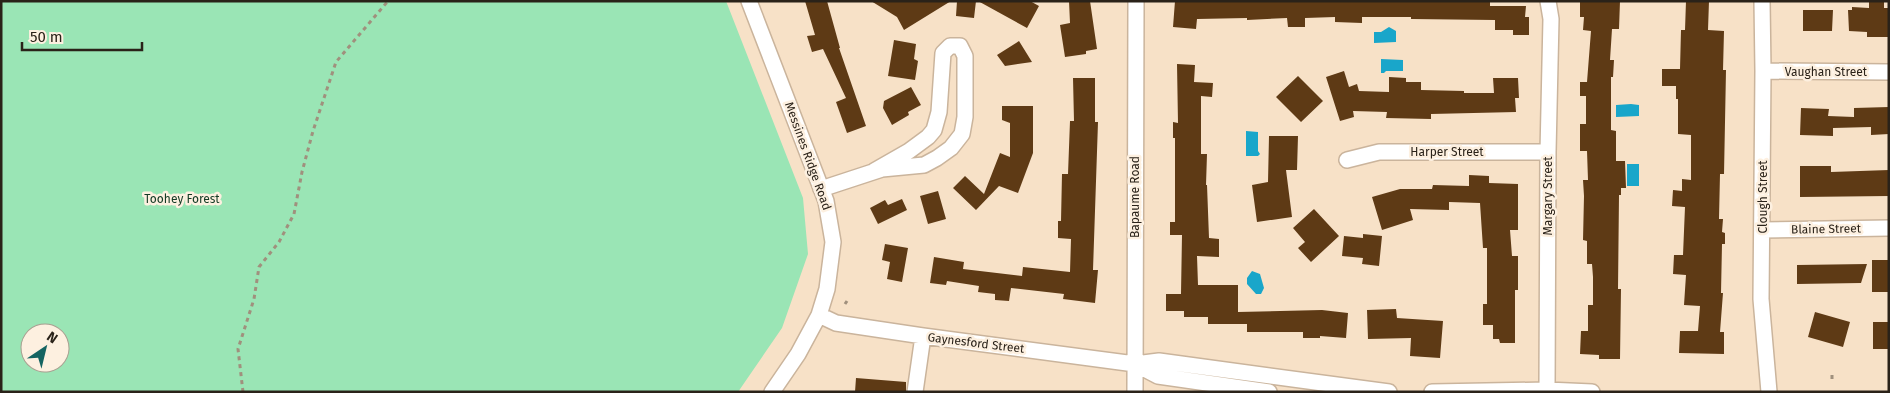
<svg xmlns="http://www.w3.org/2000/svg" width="1890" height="393" font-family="'Fira Sans',sans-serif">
<rect width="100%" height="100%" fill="#f7e1c7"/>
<path fill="#9ae5b5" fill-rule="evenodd" d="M1 1H726L803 198 808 254 782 328 738 392H1ZM30 333H60V363H30Z"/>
<path fill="#19a6ca" d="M1389 27 1396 31V42L1374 43V32H1381Z
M1381 59 1403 60V71H1386L1384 73H1381Z
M1631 104 1639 105V116L1616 117V105Z
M1246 131 1258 132V151L1260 154 1258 156H1246Z
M1627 164H1639V186H1627Z
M1252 271 1260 274 1264 288 1261 294H1256L1247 284V278Z"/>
<path fill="#5e3a15" d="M805 1H827L840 48H839L866 126 847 133 836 102 846 98 823 49 812 52 807 36 815 35Z
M871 1H951L904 30 897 17Z
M957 1H976L974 18 956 16Z
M978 1H1030L1039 6 1027 28Z
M1069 1H1090L1097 49 1086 51V54L1065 57 1060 25 1070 23Z
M1175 1H1490V6H1526L1525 17H1529V35H1513V30H1495V20L1411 19V17H1362V23L1335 22V17L1305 18V27H1288L1287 18 1247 20V18L1197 19 1196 29 1173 27Z
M1580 1H1620L1619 29H1612L1610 60H1614L1613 77H1611V130L1616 131V161H1625L1626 188H1621V195H1619L1618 289H1621L1620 359H1599V355L1580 354 1581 331H1588V305H1593V277L1592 264H1587V241L1583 240 1584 196 1583 180H1588L1587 151H1580V124H1586V96H1580V82H1587L1591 31 1583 30 1584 17H1580Z
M1686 1H1709L1708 30 1724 31 1723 70H1726L1724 174H1720L1719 219H1723L1722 232 1725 233V244H1722L1721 293H1723L1720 332H1724V354L1679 353 1680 331H1698L1700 306 1684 305 1686 275 1673 274 1674 255H1683L1685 207 1672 206 1673 190 1682 191V179L1691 180V135L1678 134V99H1676V86H1662V69H1680L1681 30H1685Z
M1869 1 1884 2V8H1889V37H1867V32L1849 31 1848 10H1852V7L1869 8Z
M1803 10H1833L1832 31H1803Z
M894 40 916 44 914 59 918 61 915 80 888 76Z
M1019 41 1032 62 1005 66 997 55Z
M1177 64 1195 65 1194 82 1213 83 1212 97 1201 96V154H1207L1206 185H1207L1209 238 1219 239V257L1197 256 1198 285H1238V312L1322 310 1348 313 1346 338 1320 336V338H1303V332H1247V324H1208V317H1184V311H1166V294H1181L1182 235H1170V222H1175V138H1173V122L1178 123Z
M1344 71 1349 87 1357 84 1359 91 1389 92V77L1406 78V82H1421V90L1464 91V93H1494L1493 78H1518L1519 98H1515L1516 112 1431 114V119L1386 118 1387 112 1353 111 1354 117 1340 121 1326 77Z
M1298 76 1323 101 1301 122 1276 97Z
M1073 78H1095V122H1098L1093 270H1098L1095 303 1063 299 1064 294 1011 288 1009 301 995 300V294L978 292 979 286 947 281 946 285 930 283 934 257 964 262 963 269 1022 276 1023 267 1070 272 1071 239 1058 238V221H1061L1062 174H1068L1070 121H1074Z
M911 87 921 105 908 112 909 115 892 125 883 108 884 101Z
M1002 106H1033V153L1018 193 999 186 976 210 953 188 965 176 984 194 1000 153 1010 157V123L1002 120Z
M1889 107V134L1871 135V127L1833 128V136L1800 135 1801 108 1829 109 1828 116 1854 117V108Z
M1269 136H1298L1297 170H1286L1292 217 1257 222 1252 185 1268 182Z
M1800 166H1831V172L1889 170V196L1800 197Z
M1469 175 1489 176V183L1518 184V230H1510L1512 256H1518V290H1515V343H1500L1499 339H1493V325H1483V304H1487V248H1483L1480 203 1449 202V210L1410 209 1413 220 1382 230 1372 197 1400 189H1432L1433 185 1469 186Z
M938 191 946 219 928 224 920 196Z
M902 199 907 210 878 224 870 208 885 200 888 205Z
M1314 209 1339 236 1311 262 1298 248 1305 242 1293 228Z
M1363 234 1382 236 1379 266 1362 264 1363 258 1342 256 1344 236 1363 238Z
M885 244 908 248 902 282 887 279 890 262 882 260Z
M1872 260H1889V292H1872Z
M1867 264 1861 283 1797 284V265Z
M1396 309 1397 318 1443 321 1440 358 1410 356 1411 338 1368 339 1367 310Z
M1815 312 1850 322 1843 347 1808 337Z
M1873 322H1889V349H1873Z
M856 378 906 382V392H855Z"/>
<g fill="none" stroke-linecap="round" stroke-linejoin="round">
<g stroke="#cab49c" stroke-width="18">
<path id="minor" d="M749 1 826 201 833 242 827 289 819 315 798 354 772 392
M1762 1 1763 71 1761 299 1769 392
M1763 71 1889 72
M1347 160 1379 152H1548
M821 189 882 169 924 165 937 158 951 148 962 134 965 117V56L960 46H950L943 53 939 112 934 130 928 137 909 151 874 171
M1763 230 1889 228
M819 315 836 323 923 336 1135 364 1159 361 1389 392
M1135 364 1158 376 1269 392
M1547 390 1548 152 1551 19 1548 1
M915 392 923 336
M1135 392 1136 1
M1432 392 1547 390 1592 392"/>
</g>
<path stroke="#a0907d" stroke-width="3" stroke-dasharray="4 4" stroke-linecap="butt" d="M845 304 847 301
M1832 375V383
M243 392 238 349 254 299 259 267 279 242 294 214 302 172 313 131 336 62 388 1"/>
<use href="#minor" stroke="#fff" stroke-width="15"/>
</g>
<g text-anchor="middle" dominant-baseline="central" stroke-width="5" stroke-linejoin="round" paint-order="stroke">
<g font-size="12" fill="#2a2219" stroke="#fdf0e0">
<text x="1826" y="72">Vaughan Street</text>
<text x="1447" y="152">Harper Street</text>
<text transform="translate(808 156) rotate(70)">Messines Ridge Road</text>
<text transform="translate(1548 196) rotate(-90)">Margary Street</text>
<text transform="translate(1135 197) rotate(-90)">Bapaume Road</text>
<text transform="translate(1763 197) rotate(-90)">Clough Street</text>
<text transform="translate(1826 229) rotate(-1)">Blaine Street</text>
<text transform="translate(976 343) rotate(7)">Gaynesford Street</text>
</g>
<g font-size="12" fill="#133a24" stroke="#fdf0e0">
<text x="182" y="199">Toohey Forest</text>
</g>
</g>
<rect width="1890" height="393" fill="none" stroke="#2a2219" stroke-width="5"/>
<g transform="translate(45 348) rotate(35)"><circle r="24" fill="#fdf0e0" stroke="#a99e90"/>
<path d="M0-4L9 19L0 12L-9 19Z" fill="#156461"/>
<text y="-8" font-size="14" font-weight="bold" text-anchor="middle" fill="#2a2219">N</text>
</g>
<path d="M22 42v8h120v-8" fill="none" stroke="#2a2219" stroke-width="2.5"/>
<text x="30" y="42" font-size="15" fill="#2a2219" stroke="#fdf0e0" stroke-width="4" paint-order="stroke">50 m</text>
</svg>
